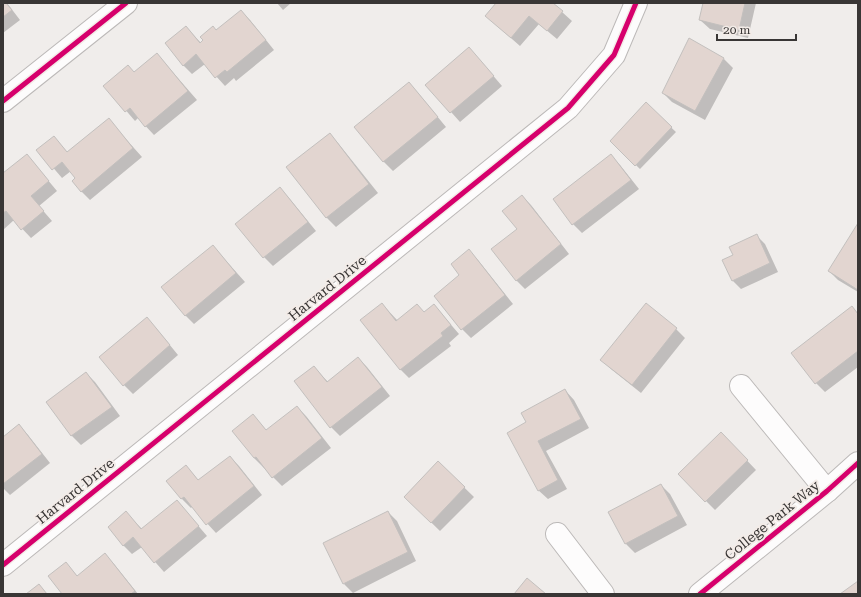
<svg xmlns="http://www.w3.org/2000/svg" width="861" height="597" font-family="'Roboto Serif',serif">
<rect width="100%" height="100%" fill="#f0edeb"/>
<path fill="#0003" d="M3 3H7L20 20 3 33Z
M277 3H291L283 10Z
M497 3H552L572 21 557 39 539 24 520 46 486 16Z
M704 3H756L748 38 710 29 700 20Z
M241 11 250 20 274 50 236 81 234 78 225 86 205 64 192 74 183 65 186 27 201 43Z
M157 54 197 100 154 135 138 118 135 121 105 86 135 73Z
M478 58 502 86 460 122 427 85Z
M724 59 733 68 705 120 672 102 663 93Z
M409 84 418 93 446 127 393 171 383 161Z
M646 104 676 132 640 169 611 141Z
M109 120 142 157 90 200 81 191 77 178 71 171 62 178 38 150 54 137 68 153Z
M329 134 338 143 378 193 336 227 327 218 288 168Z
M27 155 57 191 39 206 52 221 31 238 14 220 3 230V175Z
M611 156 620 165 639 189 582 233 573 224 554 200Z
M280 189 289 198 316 231 273 266 264 257Z
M522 196 531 205 569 254 525 289 516 280Z
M858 225V292L838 280 829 271Z
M756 235 765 244 778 272 741 289 732 280Z
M213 246 245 282 194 324 185 315Z
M469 251 478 260 513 304 471 338 462 329 461 275Z
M382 304 398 321 425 313 434 305 459 334 449 343 451 346 409 378 400 369Z
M646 305 676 329 685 338 641 393 611 369 602 360Z
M852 307 858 314V367L825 392 816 383 793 353Z
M156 328 178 355 133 394 124 385Z
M358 358 367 367 390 396 340 436 331 427 314 367 328 382Z
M86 373 95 382 120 416 81 445 72 436 47 402Z
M565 390 574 400 589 428 546 451 567 489 548 499 538 490 527 423Z
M297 407 306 416 331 448 282 486 254 458 253 415 267 431Z
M19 425 28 435 50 463 10 495 3 488V438Z
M721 433 756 470 715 510 679 474Z
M230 457 239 466 262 495 216 533 192 507 191 508 182 499 168 481 186 466 199 481Z
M438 462 474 497 440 531 405 497Z
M661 485 670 494 687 525 635 553 626 544 609 513Z
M177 501 207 536 164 572 142 547 132 554 123 545 126 513 142 529Z
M388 512 397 521 416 561 353 593 344 584Z
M105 555 114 564 138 594H63L66 563 78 577Z"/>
<path fill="#e2d5d0" stroke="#c3c0be" d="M3 3H6L12 10 3 17Z
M496 3H553L563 11 547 31 529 16 511 38 485 16Z
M703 3H745L739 30 699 20Z
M241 10 266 40 227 72 225 70 215 78 196 54 183 66 165 43 186 26 200 43 203 40 200 37 213 26 216 30Z
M689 38 724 58 695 111 662 93Z
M469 47 494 76 450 113 425 85Z
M157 53 188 91 145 127 130 108 125 112 103 86 128 65 134 72Z
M409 82 438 117 383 162 354 127Z
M646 102 672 127 635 166 610 141Z
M109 118 133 148 81 192 72 181 75 178 62 162 52 170 36 150 54 136 67 152Z
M330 133 369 184 326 218 286 167Z
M27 154 49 181 31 196 44 211 21 230 6 211 3 213V173Z
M611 154 631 180 572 225 553 199Z
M280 187 308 222 263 258 235 224Z
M522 195 561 244 516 281 491 249 517 229 502 211Z
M858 223V290L828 271Z
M757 234 770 263 732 281 722 260 733 255 729 247Z
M213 245 236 273 185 316 161 287Z
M469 249 505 295 461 330 434 296 459 275 451 264Z
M382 303 396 321 417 304 424 312 434 304 451 325 441 333 443 336 400 370 360 320Z
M646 303 677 328 632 385 600 360Z
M852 306 858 314V351L815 384 791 353Z
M147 317 170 345 123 386 99 357Z
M358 357 382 387 330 428 294 381 314 366 327 382Z
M86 372 112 407 71 436 46 402Z
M565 389 581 419 538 441 558 480 538 491 507 433 526 422 521 413Z
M297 406 322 438 272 478 256 457 254 458 232 431 253 414 266 430Z
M19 424 42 454 3 484V437Z
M721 432 748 460 705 502 678 474Z
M230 456 254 486 206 525 184 497 181 499 166 481 186 465 198 480Z
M438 461 465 487 431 523 404 497Z
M661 484 678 516 625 544 608 512Z
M177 500 199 526 154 563 133 537 123 546 108 527 126 511 141 529Z
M388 511 408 552 343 584 323 543Z
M105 553 135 591 131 594H62L48 576 66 562 77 576Z
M527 578 546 594H514Z
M858 581V594H840Z
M39 584 47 594H26Z"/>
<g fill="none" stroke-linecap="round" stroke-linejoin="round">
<g stroke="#bcb9b8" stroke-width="24">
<path id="street" d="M3 101 126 3
M741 386 827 491
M557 534 603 594
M3 565 568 108 614 55 636 3"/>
</g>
<g stroke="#bcb9b8" stroke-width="24">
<path id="secondary" d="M700 594 827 491 858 463"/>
</g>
<use href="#street" stroke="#fdfcfc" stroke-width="22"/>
<use href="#secondary" stroke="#fdfcfc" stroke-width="22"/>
<g stroke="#f3ece8" stroke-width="8">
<path id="cycleway" d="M3 101 126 3
M3 565 568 108 614 55 636 3
M700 594 827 491 858 463"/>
</g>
<use href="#cycleway" stroke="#d6006c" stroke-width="5"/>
</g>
<g text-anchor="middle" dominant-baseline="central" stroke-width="4" stroke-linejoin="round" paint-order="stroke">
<g font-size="14" fill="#393635" stroke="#f3ece8">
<text transform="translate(327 288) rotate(-39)">Harvard Drive</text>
<text transform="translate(75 491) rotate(-39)">Harvard Drive</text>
<text transform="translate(772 520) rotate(-39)">College Park Way</text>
</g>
</g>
<rect width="861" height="597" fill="none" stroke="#393635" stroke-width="8"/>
<path d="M717 34v6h79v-6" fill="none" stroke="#393635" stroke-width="2"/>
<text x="723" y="34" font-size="12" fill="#393635" stroke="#f3ece8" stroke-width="3" paint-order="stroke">20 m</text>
</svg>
